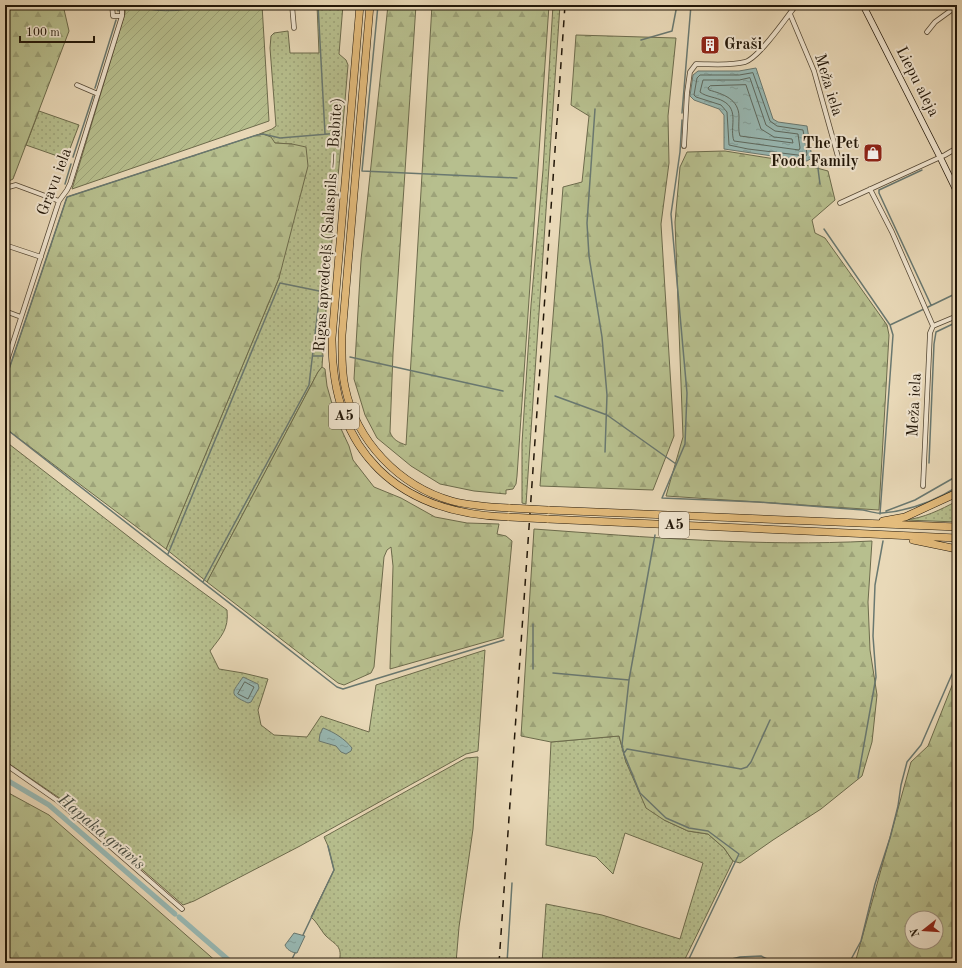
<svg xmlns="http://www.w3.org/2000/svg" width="962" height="968" font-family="'Old Standard TT',serif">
<defs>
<pattern id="grass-dots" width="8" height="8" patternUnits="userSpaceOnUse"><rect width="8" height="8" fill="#b7bf8e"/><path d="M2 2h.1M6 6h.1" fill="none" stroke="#9da379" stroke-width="1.8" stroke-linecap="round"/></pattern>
<pattern id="forest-firs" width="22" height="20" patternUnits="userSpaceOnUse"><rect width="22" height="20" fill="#b7bf8e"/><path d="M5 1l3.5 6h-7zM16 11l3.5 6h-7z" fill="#9da379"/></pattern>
<pattern id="garden-furrows" width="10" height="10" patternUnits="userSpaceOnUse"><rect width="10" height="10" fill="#b7bf8e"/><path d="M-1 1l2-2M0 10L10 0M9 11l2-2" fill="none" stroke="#9da379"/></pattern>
<pattern id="water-ripples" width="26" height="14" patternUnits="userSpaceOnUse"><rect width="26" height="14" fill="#98b9b4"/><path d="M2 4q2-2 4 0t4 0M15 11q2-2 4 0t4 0" fill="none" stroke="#839e99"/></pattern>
</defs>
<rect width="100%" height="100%" fill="#e9d9b8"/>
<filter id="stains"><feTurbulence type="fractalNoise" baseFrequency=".005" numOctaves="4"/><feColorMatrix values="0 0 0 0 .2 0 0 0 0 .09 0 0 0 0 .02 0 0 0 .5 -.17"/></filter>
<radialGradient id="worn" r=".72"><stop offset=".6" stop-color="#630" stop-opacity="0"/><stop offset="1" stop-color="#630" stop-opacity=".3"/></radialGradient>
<path fill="url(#grass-dots)" stroke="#6c6b4c" d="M317 5H343L339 54 346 60 348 65C340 166 328 266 322 367L318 372 207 582 166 549 279 278 292 144 274 143 263 134 257 135 272 129 276 126 270 48 271 36 274 33 288 31 290 53H319Z
M553 5H560L526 504 522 503V443L531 305 543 170Z
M39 111 79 125 66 159 26 145Z
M5 441 164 564 227 610C229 630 221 636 210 651L219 669 243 673 268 679 258 710 261 725 274 735 307 737 321 716 369 732 376 685 485 650 478 751 466 754 300 846 194 901 183 905 61 799 5 761Z
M957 501V522L905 520C924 518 940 510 957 501Z
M619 736 626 762 664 820 688 831 708 834 724 848 733 861 683 963H542L546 904 602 915 680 939 703 863 625 833 613 874 596 857 546 845 551 742Z
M478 757 473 829 459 927 456 963H339C343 945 336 946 325 935 320 929 317 922 311 917L334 870 328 846 324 837 466 758Z"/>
<path fill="url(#forest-firs)" stroke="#6c6b4c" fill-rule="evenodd" d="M5 5H63L69 31 13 179 5 183Z
M388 5H416L393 353 390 432C393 440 398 442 406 445L432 5H549L517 476 516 484 513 489 506 490V494L474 491 440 484 411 466 377 438 365 415 354 379 361 260Z
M576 35 676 38 668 116 669 163 661 224 674 436 653 490 540 486 563 187 582 182 589 116 571 105Z
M263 134 271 137 275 143 292 144 306 147 308 166 279 278 166 549 5 428V381L67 197 257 135Z
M725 151 794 162 828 171 835 200 812 220 815 233 825 238 887 325 889 335 879 510 666 496 683 437 675 222 680 167 687 152Z
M322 367 325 369 327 386 336 418 349 446 353 460 374 487 401 498 435 517 467 523 499 524 497 534 506 536 512 541 503 637 390 669 393 566 391 547 387 550 384 557 374 667 371 673 344 685 338 683 207 582 318 372Z
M534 529C646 537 759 547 872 541L868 602 870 650 877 695 872 742 862 776 821 809 773 840 740 863 733 861 724 848 708 834 688 831 664 820 646 808 626 762 619 736 551 742 521 736Z
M957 673V963H855L911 762 928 746ZM912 918H936V942H912Z
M5 791 49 815 218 963H17L5 954Z"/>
<path fill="url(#garden-furrows)" stroke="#6c6b4c" d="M125 5H262L269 121 72 189 125 13Z"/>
<path fill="url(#water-ripples)" stroke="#697870" d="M132 5H199V6C181 13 150 12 132 5Z
M756 68 773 119 778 122 807 126 812 158 807 161 724 149V115L719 109 694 100 690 96 693 75 698 71H739Z
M243 677 258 684 259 688 251 702 248 703C228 694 232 693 243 677Z
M323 728C334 732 345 739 352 748L351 751 346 754 341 752 336 746 319 741 320 734Z
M294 933 305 936 297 953C292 953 286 949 285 945Z"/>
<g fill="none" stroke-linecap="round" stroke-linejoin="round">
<path stroke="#5d685e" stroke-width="1" d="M753 73 770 121 777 126 803 130 807 154 806 156 748 149 729 145 727 112 721 105 696 97 694 95 697 78 700 75H739Z
M750 78 766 125 775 131 798 134 800 148 799 150 734 141C729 128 740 110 723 101 716 97 706 97 700 92L703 80H739Z
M746 85 761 129 774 137 792 139 793 143 740 136C738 131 739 123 739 117 739 99 723 94 709 90L708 88 710 86Z
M245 682 254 687 248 699 238 694Z"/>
<path stroke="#697870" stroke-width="1.5" d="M118 5V11
M318 5 325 134
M378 5 362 171 517 178
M641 40 672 31 677 5
M95 88 116 20
M595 109 587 223 589 256 602 337 607 395 605 452
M682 113 691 5
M682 120 680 152 671 214 687 393 685 444 662 498 758 502 863 510C869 511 876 514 882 513 908 511 935 501 957 487
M73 157 93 96
M817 161 820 184
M922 170 879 190V193L931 305
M5 183 9 182
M65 184 71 164
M824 229 890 325 893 335 880 514
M928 307 957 293
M890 325 924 309
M313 356H323
M350 357 503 391
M957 378 955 387 957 430
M5 381 67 197 257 135 263 134 280 138 340 133
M555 396 607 415 676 464
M5 428 337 687 343 689 359 684 504 640
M929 463 934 344 936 332 957 322
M886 511 915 500 957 476
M655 535 629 680 622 745 624 754 640 793 666 818 689 828 708 831 739 854 687 963
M168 554 280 283 324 292
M203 582 309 385 320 292
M533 669V624
M553 673 629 680
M624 753 627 749 741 769 747 767 751 762 770 720
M858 778 876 677 873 636 875 585 883 541
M303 935 334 870 328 846
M290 963 295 953
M507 963 512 883
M715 963 740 957 761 956 776 963
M849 963 861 941 875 884 890 838 898 806 901 785 907 762 921 745 952 674"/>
<path stroke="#98b9b4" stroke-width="5" d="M5 779 49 805 175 914
M179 917 232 963"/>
<g stroke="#544835" stroke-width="5.5">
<path id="street" d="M112 5 113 16H122
M292 5 294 28
M790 14 814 71 840 164
M927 32 935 22 957 6
M77 85 98 94
M684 146 687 93 690 72 696 64C712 64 730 66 745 62 759 58 787 17 796 5
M5 188 16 185 59 201
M870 189 892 232 933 326 957 316
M840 203 945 155 957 148
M5 245 41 257
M5 311 21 317
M5 367 55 213 59 201 67 190 70 184 122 16V5
M923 486 930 333 933 326
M5 764 58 801 182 909"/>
</g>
<g stroke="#221709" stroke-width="7">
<path id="secondary" d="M863 5 940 157 957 192"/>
</g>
<g stroke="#221709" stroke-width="8">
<path id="highway" d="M360 5 332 338C331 452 398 514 509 517
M370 5 342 335C342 352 341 369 345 387 356 441 399 486 452 501 471 506 491 507 510 508
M548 510 957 527
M547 519 957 538
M883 521 905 517 957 493
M913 540 952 548 957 550"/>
</g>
<use href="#street" stroke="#f1e6d1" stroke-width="4"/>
<use href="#secondary" stroke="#f1e6d1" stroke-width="5.5"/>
<use href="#highway" stroke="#e4bc7c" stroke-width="7"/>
<path stroke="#221709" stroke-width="1.5" stroke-dasharray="7 7" stroke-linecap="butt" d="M499 963 565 5"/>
<g stroke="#221709" stroke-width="8" stroke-linecap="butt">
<path id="highway-bridge" d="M510 508 548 510
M509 517 547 519"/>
</g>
<use href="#highway-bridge" stroke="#e4bc7c" stroke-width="7"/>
</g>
<defs>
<g id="building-square" transform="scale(1)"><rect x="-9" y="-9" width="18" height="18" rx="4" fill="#8f2418" stroke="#f1e6d1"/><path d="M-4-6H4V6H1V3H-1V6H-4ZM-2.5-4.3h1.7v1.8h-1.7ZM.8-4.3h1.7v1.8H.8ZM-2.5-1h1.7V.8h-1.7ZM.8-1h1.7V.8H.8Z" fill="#fff"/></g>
<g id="shop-square" transform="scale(1)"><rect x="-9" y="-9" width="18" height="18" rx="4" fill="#8f2418" stroke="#f1e6d1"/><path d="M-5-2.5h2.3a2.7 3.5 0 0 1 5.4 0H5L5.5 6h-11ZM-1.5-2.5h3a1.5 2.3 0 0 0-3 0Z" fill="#fff"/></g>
</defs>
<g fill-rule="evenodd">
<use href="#building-square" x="710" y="45"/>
<use href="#shop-square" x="873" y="153"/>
</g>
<g text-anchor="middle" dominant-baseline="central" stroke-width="4" stroke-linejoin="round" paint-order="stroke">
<g fill="#f1e6d1" stroke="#605545" stroke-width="1">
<rect x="329" y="403" width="30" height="26" rx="3"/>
<rect x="659" y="512" width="30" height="26" rx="3"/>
</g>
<g font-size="15" font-weight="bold" fill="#221709">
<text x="344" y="416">A5</text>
<text x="674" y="525">A5</text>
</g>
<g font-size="16" font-weight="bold" fill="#221709" stroke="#f1e6d1" text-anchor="start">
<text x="724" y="45">Graši</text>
<text x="859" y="144" text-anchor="end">The Pet<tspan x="859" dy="18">Food Family</tspan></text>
</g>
<g font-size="16" fill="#221709" stroke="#f1e6d1">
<text transform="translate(917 82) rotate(63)">Liepu aleja</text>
<text transform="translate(828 85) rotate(73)">Meža iela</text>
<text transform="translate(55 182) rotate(-69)">Gravu iela</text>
<text transform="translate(329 225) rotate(-86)">Rīgas apvedceļš (Salaspils — Babīte)</text>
<text transform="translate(915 405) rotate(-87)">Meža iela</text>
</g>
<g font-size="17" font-style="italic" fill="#4b5045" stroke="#f1e6d1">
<text transform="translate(101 832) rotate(40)">Hapaka grāvis</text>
</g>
</g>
<rect width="962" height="968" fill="none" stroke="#e9d9b8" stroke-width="20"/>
<rect x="6" y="6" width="950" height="956" fill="none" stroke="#221709" stroke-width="2"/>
<rect x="10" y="10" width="942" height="948" fill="none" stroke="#221709"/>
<g transform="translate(924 930) rotate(253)"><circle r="19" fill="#f1e6d1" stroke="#9e9381"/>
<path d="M0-3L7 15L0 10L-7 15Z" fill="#8f2418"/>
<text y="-6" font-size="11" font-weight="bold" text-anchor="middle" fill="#221709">N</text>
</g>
<path d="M20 36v6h74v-6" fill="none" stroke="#221709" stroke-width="2"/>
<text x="26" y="36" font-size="12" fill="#221709" stroke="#f1e6d1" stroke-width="3" paint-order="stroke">100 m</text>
<rect width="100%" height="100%" filter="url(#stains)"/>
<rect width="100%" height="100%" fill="url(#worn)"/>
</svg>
